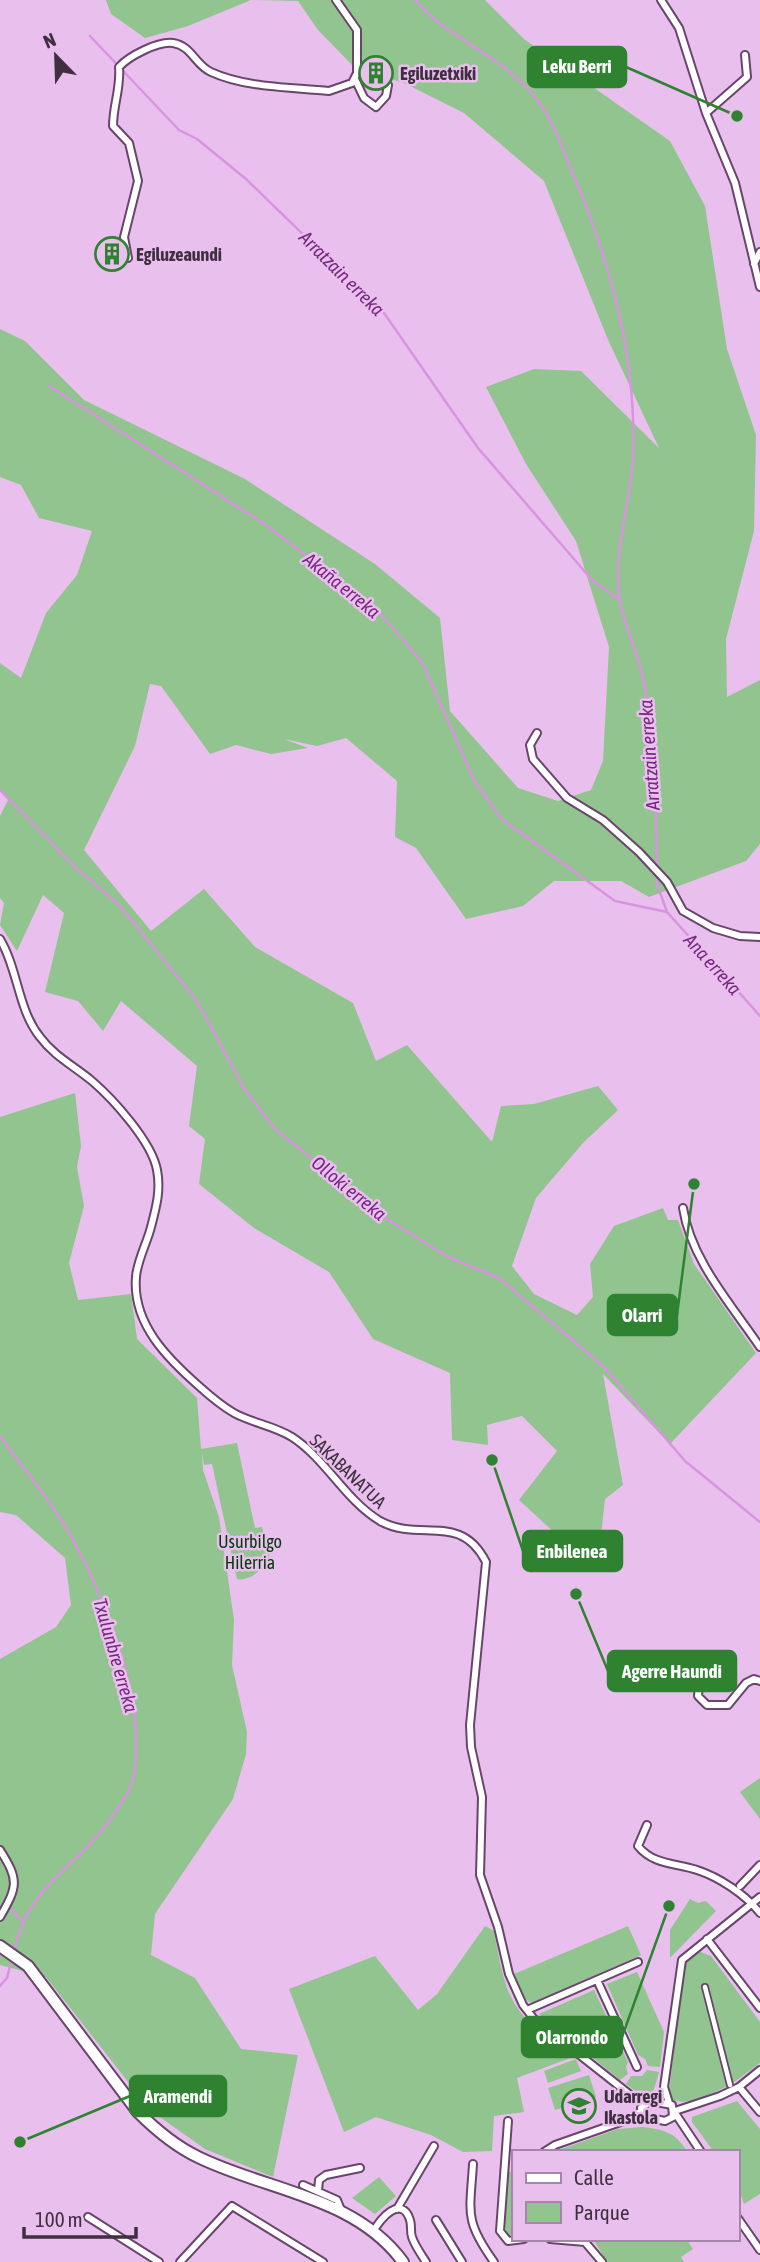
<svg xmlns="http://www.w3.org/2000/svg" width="760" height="2262" font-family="'Asap Condensed',sans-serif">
<rect width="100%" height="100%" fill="#e9c0ed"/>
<path fill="#91c48e" d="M106 0H485L524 39 670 141 705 206 727 349 756 435 754 531 726 639 727 697 760 680V844L746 861 649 897 621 881H554L523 906 466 919 416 848 395 837 397 781 346 738 317 746 284 739 308 748 271 754 236 745 210 754 161 686 150 684 135 746 84 850 151 931 204 889 255 947 353 1003 376 1061 407 1045 492 1142 501 1106 534 1104 598 1086 618 1110 583 1143 536 1198 512 1266 534 1294 577 1315 593 1297 590 1264 614 1226 663 1208 668 1220H678L694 1264 756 1353 670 1444 603 1374 623 1485 605 1499 600 1545 583 1559 519 1500 557 1451 522 1416 487 1425 488 1445 452 1440 450 1373 373 1339 329 1272 254 1228 199 1184 205 1139 189 1126 197 1066 121 1001 103 1031 78 1001 45 992 64 913 43 895 17 951 0 925 4 903 0 898V816L8 800 0 791V663L21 678 46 613 77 575 92 531 39 518 21 485 0 477V329L25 341 84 400 245 479 375 564 440 618 450 711 518 788 558 801 591 790 603 761 609 647 576 541 526 464 486 387 534 369 581 371 659 448 609 342 544 181 464 113 406 84 352 65 318 30 298 1 251 0 188 26 145 38 111 14Z
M75 1093 81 1146 77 1167 84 1206 69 1263 78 1300 131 1294 137 1339 197 1398 201 1449 237 1443 255 1528 262 1527 270 1559C263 1569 249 1582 237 1579L212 1464 204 1465 202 1453 203 1470 219 1517 234 1620 232 1665 247 1732 246 1754 233 1799 155 1914 151 1955 195 1978 241 2049 298 2055 273 2177 205 2149 150 2110 46 1977 0 1965V1659L56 1627 71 1605 65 1558 16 1515 0 1512V1117Z
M760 1778V1819L740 1792Z
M690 1899 698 1903 706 1901 716 1911 670 1958V1930Z
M485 1926 494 1931C508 2007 511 2011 573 2057L517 2078 524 2112 494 2116 492 2151 463 2152 431 2135 376 2117 344 2132 289 1989 375 1956 418 2010 437 1994Z
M628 1926 641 1955 532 2003 524 1999 514 1974Z
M698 1951 711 1956 760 2022V2063L733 2083 707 1986 703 1987 728 2086C712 2092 687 2109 671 2098L669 2091 684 1965 691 1954Z
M637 1972 664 2032 660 2067 648 2066 645 2059 638 2055 607 1984Z
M594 1990 628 2062 626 2067 628 2074 620 2080 539 2014Z
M576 2059 581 2071 548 2083 544 2071Z
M647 2070 659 2072 653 2093 642 2096 626 2084 631 2076H642Z
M589 2075 596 2097 555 2110 548 2088Z
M737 2101 760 2129V2194L744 2204 737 2184V2152H714L692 2122V2117Z
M642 2127C666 2130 674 2132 688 2152H553L618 2129Z
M508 2172H513V2236L506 2233 505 2226Z
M379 2177 396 2196 375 2214 352 2198Z
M593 2239H686L693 2249 681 2257 684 2262H607Z"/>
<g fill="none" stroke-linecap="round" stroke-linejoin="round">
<path stroke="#d993e0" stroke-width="2.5" d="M415 0C448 39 501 55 534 96 552 117 561 146 572 171 611 264 637 358 633 459 630 506 612 553 620 601 625 629 639 655 644 683 655 742 656 807 657 868
M90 36 179 130 197 139 246 179 384 313 478 448 593 581 620 600
M49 386 266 525 378 611 422 662 475 782 503 820 615 901 667 912
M0 790 77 869 118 904 151 944 197 1001 245 1090 275 1129 387 1219 448 1257 499 1278 604 1367 685 1461 760 1522
M657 874V884L667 912 760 1016
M0 1436C23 1469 51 1500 71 1536 107 1602 148 1703 133 1780 130 1793 116 1810 109 1821 74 1870 31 1883 15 1947
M12 1910 23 1921
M0 1986 7 1978 11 1962"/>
<g stroke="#69456c" stroke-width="8">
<path id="pedestrian" d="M705 1987 730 2085"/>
</g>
<g stroke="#69456c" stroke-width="10">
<path id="minor" d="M661 0 679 28 706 113 735 183 760 287
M355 79 364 98 376 107 386 96 388 85
M706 113 747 77 745 55
M128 258 124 237 138 181 129 143 113 126C113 105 121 88 119 67 129 56 158 41 173 43 192 46 195 65 211 72 246 88 291 87 329 91L352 83 357 73V30L336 0
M754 264 760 252
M537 733 530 745 533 759 567 798 603 820 639 852 667 882 683 911 713 928 740 936 760 937
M0 939C18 969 18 1010 40 1037 54 1056 74 1066 92 1081 113 1099 152 1142 157 1170 161 1190 156 1208 151 1227 147 1243 137 1261 136 1277 132 1324 168 1359 200 1387 210 1396 222 1406 234 1413 252 1423 275 1426 292 1437 326 1459 345 1500 380 1521 420 1543 460 1511 486 1562L470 1725 471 1747 482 1797 480 1875 498 1927 509 1974 523 2005 534 2019 633 2097 648 2102
M683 1208C691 1260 731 1304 760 1347
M701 1664 698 1696 707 1705H728L746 1683 754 1679 760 1681
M647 1825 638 1846C653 1865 676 1863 697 1870 719 1877 746 1895 760 1913
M0 1850C19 1880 18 1886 0 1917
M740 1886 760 1865
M707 1939 760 2008
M597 1980 637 2067
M527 2010 638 1962
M739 2087 760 2112
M651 2101 672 2105 673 2117 665 2121 644 2117 641 2108Z
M669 2103 664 2087 682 1960 760 1897
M675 2111 720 2096 739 2087 760 2070
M675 2113 701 2152
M508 2121 500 2231 508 2241 524 2239
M544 2152 555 2145 632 2118 641 2111
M473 2164C470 2213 464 2220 494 2262
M303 2185 337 2200 341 2210
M318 2191 319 2180 326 2175 360 2168
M397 2209 434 2146
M88 2217 159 2262
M737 2217 760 2250
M436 2220 462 2262
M374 2231C379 2219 402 2194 410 2220 412 2226 410 2231 412 2237 415 2246 421 2254 426 2262
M550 2239 585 2242 602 2262
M180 2262 232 2206 323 2262"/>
</g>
<g stroke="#69456c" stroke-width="14">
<path id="trunk" d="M0 1946 28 1966 138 2112C156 2130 175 2146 198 2157 267 2191 355 2196 403 2262"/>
</g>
<use href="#pedestrian" stroke="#fff" stroke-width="4.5"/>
<use href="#minor" stroke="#fff" stroke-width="6"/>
<use href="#trunk" stroke="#fff" stroke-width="10"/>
</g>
<defs>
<g id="building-ring" transform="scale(1.75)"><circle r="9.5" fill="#e9c0ed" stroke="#2e8230" stroke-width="1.5"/><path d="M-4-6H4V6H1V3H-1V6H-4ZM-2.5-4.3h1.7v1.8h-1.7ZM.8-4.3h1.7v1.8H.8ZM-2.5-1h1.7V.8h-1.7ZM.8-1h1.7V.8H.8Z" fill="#2e8230"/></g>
<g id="school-ring" transform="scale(1.75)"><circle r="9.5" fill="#e9c0ed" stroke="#2e8230" stroke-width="1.5"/><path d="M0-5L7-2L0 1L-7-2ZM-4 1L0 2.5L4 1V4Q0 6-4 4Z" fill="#2e8230"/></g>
</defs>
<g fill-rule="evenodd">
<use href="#building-ring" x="376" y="73"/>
<use href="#building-ring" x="112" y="254"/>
<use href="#school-ring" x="579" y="2106"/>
</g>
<g text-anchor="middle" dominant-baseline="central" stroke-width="5" stroke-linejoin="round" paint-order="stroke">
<g font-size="18" font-weight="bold" fill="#3f2f40" stroke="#e9c0ed" text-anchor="start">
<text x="400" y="73">Egiluzetxiki</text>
<text x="136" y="254">Egiluzeaundi</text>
<text x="604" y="2096">Udarregi<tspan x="604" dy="21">Ikastola</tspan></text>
</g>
<g font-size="18" fill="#3f2f40" stroke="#e9c0ed">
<text transform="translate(348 1471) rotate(44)">SAKABANATUA</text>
</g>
<g font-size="18" fill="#023a06" stroke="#e9c0ed">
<text x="250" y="1541">Usurbilgo<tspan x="250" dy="21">Hilerria</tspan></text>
</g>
<g font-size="19" font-style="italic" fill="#782682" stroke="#e9c0ed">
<text transform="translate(342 273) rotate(45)">Arratzain erreka</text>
<text transform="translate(342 585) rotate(39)">Akaña erreka</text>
<text transform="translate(649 755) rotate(-94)">Arratzain erreka</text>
<text transform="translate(713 964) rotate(48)">Ana erreka</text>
<text transform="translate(349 1188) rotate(39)">Olloki erreka</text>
<text transform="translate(116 1655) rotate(74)">Txulunbre erreka</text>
</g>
</g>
<path fill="none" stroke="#2e8230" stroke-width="2.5" d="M737 116L626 67M694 1184L677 1315M492 1460L523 1551M576 1594L608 1671M669 1906L622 2037M20 2142L130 2096"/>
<g fill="#2e8230" stroke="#e9c0ed" stroke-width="2.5">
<circle cx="737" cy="116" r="7"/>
<circle cx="694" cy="1184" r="7"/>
<circle cx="492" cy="1460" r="7"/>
<circle cx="576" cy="1594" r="7"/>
<circle cx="669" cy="1906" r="7"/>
<circle cx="20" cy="2142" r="7"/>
</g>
<g fill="#2e8230" stroke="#2e8230" stroke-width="2.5">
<rect x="528" y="47" width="98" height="40" rx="7"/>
<rect x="608" y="1295" width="69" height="40" rx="7"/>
<rect x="523" y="1531" width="99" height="40" rx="7"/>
<rect x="608" y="1651" width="128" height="40" rx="7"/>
<rect x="522" y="2017" width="100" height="40" rx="7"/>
<rect x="130" y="2076" width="96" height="40" rx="7"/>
</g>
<g font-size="19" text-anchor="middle" font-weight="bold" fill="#fff">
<text x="577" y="73">Leku Berri</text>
<text x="642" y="1322">Olarri</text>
<text x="572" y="1558">Enbilenea</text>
<text x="672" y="1678">Agerre Haundi</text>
<text x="572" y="2044">Olarrondo</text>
<text x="178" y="2103">Aramendi</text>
</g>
<rect x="512" y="2150" width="228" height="91" fill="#e9c0ed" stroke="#a586a8" stroke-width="2"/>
<rect x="526" y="2173" width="35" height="10" fill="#ffffff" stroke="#a586a8" stroke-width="2"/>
<text x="574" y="2185" font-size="21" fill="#3f2f40">Calle</text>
<rect x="526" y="2202" width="35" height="21" fill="#91c48e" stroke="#a586a8" stroke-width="2"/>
<text x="574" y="2220" font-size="21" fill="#3f2f40">Parque</text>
<g transform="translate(56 56) rotate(337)" stroke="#e9c0ed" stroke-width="5" paint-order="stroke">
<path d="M0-5L12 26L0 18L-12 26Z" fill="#3f2f40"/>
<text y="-10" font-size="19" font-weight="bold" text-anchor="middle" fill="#3f2f40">N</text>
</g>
<path d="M24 2227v10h112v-10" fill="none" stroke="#3f2f40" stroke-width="3.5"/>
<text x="35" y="2227" font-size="21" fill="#3f2f40" stroke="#e9c0ed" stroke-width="5" paint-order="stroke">100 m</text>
</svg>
